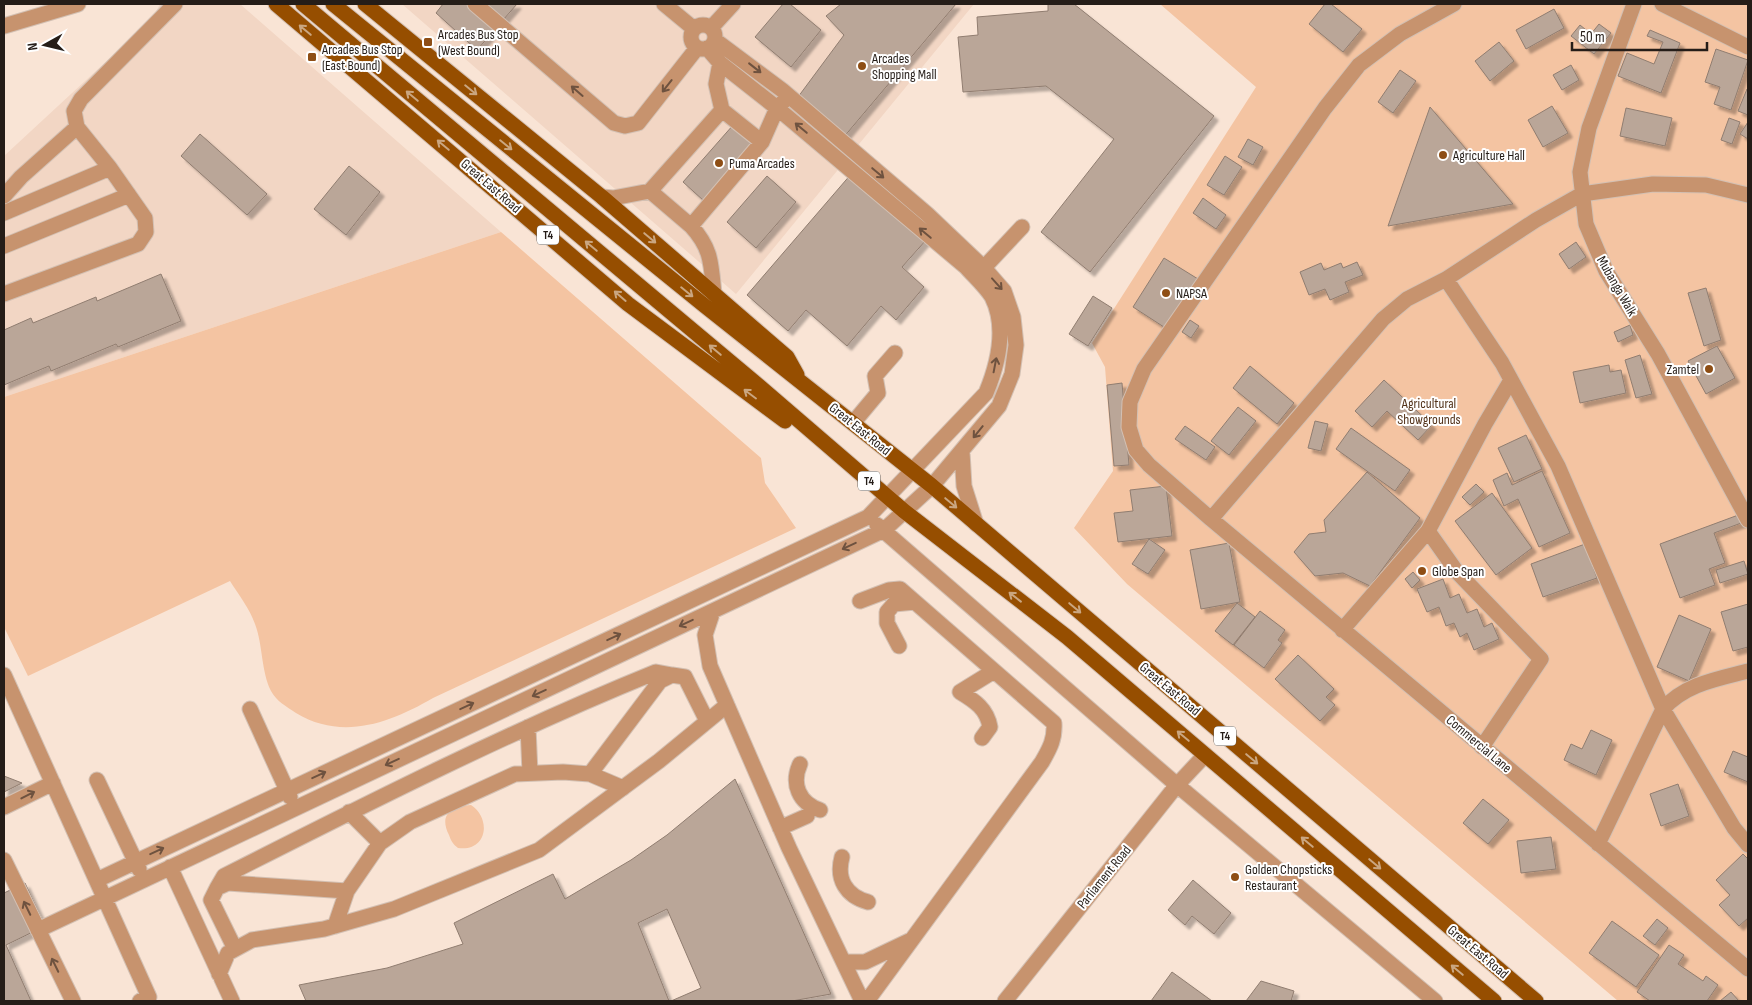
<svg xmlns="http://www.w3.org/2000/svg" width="1752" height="1005" font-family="'Sofia Sans Condensed',sans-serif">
<defs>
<filter id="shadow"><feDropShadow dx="4.5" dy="4.5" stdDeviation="1" flood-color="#0004"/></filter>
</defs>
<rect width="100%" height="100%" fill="#f9e4d5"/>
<path fill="#f2d6c4" d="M160 4H240L501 232 4 397V156L152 19Z
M402 4H974L736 294Z"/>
<path fill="#f4c4a2" d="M1160 4H1748V1001H1618L1127 584 1074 528 1113 471 1105 367 1092 343 1256 87Z
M501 232 761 458 765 483 796 528 433 698C390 723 342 741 296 713 286 706 277 702 271 691 261 671 263 645 255 624 250 609 238 594 230 581L28 676 4 627V397Z
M471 805C492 819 487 852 458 848 453 844 451 841 449 835 439 815 450 807 471 805Z"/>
<path fill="#baa698" stroke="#907d70" filter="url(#shadow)" d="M443 4H517L477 50 436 13Z
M783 4H790L821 30 791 67 755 37Z
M841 4H956L843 138 798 97 844 35 826 16Z
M1048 4H1074L1214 116 1090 272 1041 232 1114 139 1046 86 963 92 958 37 978 35 977 17 1048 11Z
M1325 4H1331L1362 29 1343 52 1309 24Z
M1554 9 1564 28 1526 49 1516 30Z
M1599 24 1611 33 1594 54 1571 36 1580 25 1591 34Z
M1650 30 1680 43 1661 93 1618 76 1627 53 1654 64 1663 42 1647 36Z
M1499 42 1514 61 1490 81 1475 61Z
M1716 49 1748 60 1731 110 1714 104 1720 87 1705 82Z
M1571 65 1579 80 1562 90 1553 75Z
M1400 70 1416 81 1393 113 1378 102Z
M1747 89 1748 90V115L1738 111Z
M1552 106 1568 133 1543 147 1528 120Z
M1430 107 1513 204 1388 226Z
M1626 108 1672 118 1665 146 1620 136Z
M1729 118 1740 122 1732 144 1721 140Z
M1748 122V139L1740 134Z
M734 124 756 143 704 201 683 182Z
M200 134 267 194 247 215 181 156Z
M1248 139 1263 147 1253 165 1238 157Z
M1225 156 1242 167 1224 195 1207 185Z
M349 166 380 192 346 235 314 209Z
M852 173 927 239 902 267 924 287 896 320 881 306 847 346 806 310 788 331 747 295Z
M767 176 796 202 756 248 727 222Z
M1203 198 1226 215 1216 229 1193 213Z
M1576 242 1586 257 1569 269 1559 254Z
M1164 258 1198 279 1167 329 1133 307Z
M1357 262 1363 275 1345 282 1349 292 1330 300 1325 289 1309 295 1300 272 1321 263 1324 270 1341 263 1343 268Z
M161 274 181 321 118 347 116 344 51 371 49 366 4 385V330L31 318 33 323 96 297 97 301Z
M1706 288 1721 340 1704 346 1688 293Z
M1093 296 1112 308 1088 346 1069 334Z
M1190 320 1199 326 1191 338 1182 332Z
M1630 325 1633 335 1618 342 1614 332Z
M1717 346 1735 378 1706 394 1688 361Z
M1640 355 1652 394 1636 398 1625 360Z
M1609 365 1610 372 1621 370 1626 393 1580 403 1573 372Z
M1250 366 1294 403 1277 424 1233 388Z
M1384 380 1432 425 1418 440 1387 411 1372 427 1355 411Z
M1122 383 1129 465 1114 466 1107 385Z
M1238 407 1256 421 1229 455 1211 441Z
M1315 421 1328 424 1321 451 1308 448Z
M1185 426 1215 447 1206 460 1175 439Z
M1351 428 1410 470 1395 491 1336 449Z
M1526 435 1542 469 1514 482 1498 448Z
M1542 471 1570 533 1539 547 1518 499 1504 506 1493 480 1507 473 1512 485Z
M1367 472 1420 518 1370 586 1343 573 1315 576 1294 552 1309 534 1326 532 1324 520Z
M1476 484 1484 492 1470 505 1462 497Z
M1166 486 1172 536 1118 542 1114 513 1133 511 1130 490Z
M1492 493 1532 548 1496 575 1455 521Z
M1741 514 1744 522 1714 533 1725 563 1709 569 1715 585 1680 598 1660 544Z
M1149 539 1165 550 1148 574 1132 564Z
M1229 543 1240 602 1201 609 1190 550Z
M1585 544 1597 578 1543 597 1531 564Z
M1744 561 1748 574 1720 583 1716 570Z
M1413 572 1420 580 1412 588 1405 579Z
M1443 579 1450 598 1459 594 1467 613 1477 609 1484 627 1492 623 1499 639 1474 650 1467 633 1460 637 1454 623 1446 626 1439 607 1427 612 1417 589Z
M1237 603 1255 617 1233 645 1215 631Z
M1748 604V647L1733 651 1721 612Z
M1260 611 1285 630 1278 640 1282 643 1264 668 1234 645Z
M1679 615 1711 629 1689 681 1657 667Z
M1298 655 1334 689 1326 697 1335 705 1320 721 1275 679Z
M1591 730 1612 740 1596 775 1564 760 1571 744 1582 749Z
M1733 751 1748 757V782L1724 772Z
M4 776 22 783 4 792Z
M735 779 831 994 792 1001H671L701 988 667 909 638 923 669 1001H306L299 985 387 968 463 944 454 923 553 874 565 899 631 860 667 835Z
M1678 784 1689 816 1661 826 1650 794Z
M1483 799 1509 820 1488 844 1463 823Z
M1551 837 1556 869 1521 873 1517 841Z
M1743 854 1748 859V918L1739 926 1719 905 1730 895 1716 880Z
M1193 880 1231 913 1214 934 1192 916 1185 925 1168 910Z
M25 883 45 926 6 945 31 1001H4V893Z
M1657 919 1668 928 1655 945 1643 936Z
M1612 921 1659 955 1636 987 1589 953Z
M1669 945 1684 955 1678 964 1703 981 1706 976 1718 985 1707 1001H1650L1637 992Z
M1172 972 1212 1001H1151Z
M1261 981 1294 991 1291 1001H1246Z
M1731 992 1739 1001H1720Z"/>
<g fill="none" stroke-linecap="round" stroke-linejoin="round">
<g stroke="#d3c0b3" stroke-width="17">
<path id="minor" d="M475 4 614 123 625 126 638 123 697 48
M664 4 693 28
M1454 4 1400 34 1359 65 1325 108 1144 369 1130 402 1129 427 1136 450 1149 465 1211 519 1383 319 1407 299 1446 279 1536 220 1582 194 1653 184 1706 185 1748 195
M1634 4 1589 128 1580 172 1586 224 1606 271 1658 354 1748 520
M1662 4 1748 47
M691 37a12 12 0 1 1 24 0a12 12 0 1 1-24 0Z
M4 26 78 4
M711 28 733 4
M720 63 716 84 722 110
M762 142 722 110 650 191 691 226 762 142 777 108 784 101
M4 196 21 177 77 127 74 111 81 99 175 4
M602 197 613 198 650 191
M4 213 110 168
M691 226C712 249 711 264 714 294
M4 246 129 195
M977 275 1022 227
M1446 279 1502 363 1558 466 1663 709 1734 828 1748 845
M4 294 138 244 146 232 145 218 110 168 77 127
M853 423 878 393 875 376 895 353
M962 452 964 486 976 524
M1211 519 1748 969
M877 525 1177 785 1435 1001
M1428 531 1457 572 1541 659 1482 747
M860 601 889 590 900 589 1054 723C1055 739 1050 748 1042 762L867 1001
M713 611 705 635 710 666 789 848 862 1001
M1342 630 1428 531 1485 424 1511 380
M899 646 887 623V612L894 604 915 602
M4 675 149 997 140 1001
M250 709 290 797
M528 727 530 773
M982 738 990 727C987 709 975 701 960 692L994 671
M800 764C791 784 799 803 820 810
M590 774 660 681 672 675 685 677 707 721
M97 780 139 869
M4 807 53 783
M349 812 380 843
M780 828 807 816
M1598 844 1663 709C1685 684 1717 679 1748 671
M842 857C836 879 846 896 868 902
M4 860 73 1001
M170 867 232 1001
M97 880 868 517 986 393C998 364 1007 327 992 297 986 287 974 276 966 267L777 108 720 63 707 48
M217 888 224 876C366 804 508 732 656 672L672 675
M335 926 347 891 380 843 410 822 515 774 563 772 590 774 623 788
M38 930 884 530 932 486 999 406 1012 374 1016 345 1013 317 1004 291 984 268 927 214 782 90 715 40
M235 949 211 900 217 888 228 883 347 891
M844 962H865L909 941
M219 974 228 953 252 940 324 929 394 909 539 850 659 761 727 705
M1005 1001 1177 785 1205 755"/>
</g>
<g stroke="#d3c0b3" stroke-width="17">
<path id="major" d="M276 4 628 304 785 421
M303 4 753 381 904 511 1067 637 1494 1001
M333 4 705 306 932 486 1536 1001
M365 4 602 197 787 357 797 375"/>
</g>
<use href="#minor" stroke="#c7936e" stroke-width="15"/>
<use href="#major" stroke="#964e00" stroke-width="15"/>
</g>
<defs><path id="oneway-shaft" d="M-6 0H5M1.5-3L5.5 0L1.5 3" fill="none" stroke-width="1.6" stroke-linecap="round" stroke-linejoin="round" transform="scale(1.25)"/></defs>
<g stroke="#caa680">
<use href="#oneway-shaft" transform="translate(305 30) rotate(-140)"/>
<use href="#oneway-shaft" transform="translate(471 90) rotate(39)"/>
<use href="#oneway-shaft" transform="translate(412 96) rotate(-140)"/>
<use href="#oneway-shaft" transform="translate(443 145) rotate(-140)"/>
<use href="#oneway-shaft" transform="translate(506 145) rotate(39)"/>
<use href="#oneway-shaft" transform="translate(650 238) rotate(40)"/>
<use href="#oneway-shaft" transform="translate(591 246) rotate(-140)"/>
<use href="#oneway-shaft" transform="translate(687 292) rotate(39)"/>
<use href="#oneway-shaft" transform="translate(620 296) rotate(-139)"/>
<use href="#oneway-shaft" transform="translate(715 350) rotate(-140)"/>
<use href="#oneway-shaft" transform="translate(750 394) rotate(-143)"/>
<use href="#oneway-shaft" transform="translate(951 503) rotate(40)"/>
<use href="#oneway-shaft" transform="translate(1015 597) rotate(-142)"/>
<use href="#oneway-shaft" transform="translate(1075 608) rotate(40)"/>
<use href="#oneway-shaft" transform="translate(1183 736) rotate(-140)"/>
<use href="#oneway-shaft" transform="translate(1252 759) rotate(40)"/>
<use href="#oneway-shaft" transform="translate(1307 842) rotate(-140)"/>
<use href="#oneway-shaft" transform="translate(1375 864) rotate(40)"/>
<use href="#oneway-shaft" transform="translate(1457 970) rotate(-140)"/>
</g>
<g stroke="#6e523f">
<use href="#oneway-shaft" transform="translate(755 68) rotate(38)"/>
<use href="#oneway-shaft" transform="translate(667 86) rotate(128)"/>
<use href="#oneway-shaft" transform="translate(577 91) rotate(-139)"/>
<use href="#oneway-shaft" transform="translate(801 128) rotate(-140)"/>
<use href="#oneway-shaft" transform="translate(878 173) rotate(40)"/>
<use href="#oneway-shaft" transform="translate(925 233) rotate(-140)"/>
<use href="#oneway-shaft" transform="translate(997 284) rotate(48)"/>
<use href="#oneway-shaft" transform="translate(995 365) rotate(-79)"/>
<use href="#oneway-shaft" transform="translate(978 432) rotate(129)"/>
<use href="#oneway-shaft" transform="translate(849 546) rotate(155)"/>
<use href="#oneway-shaft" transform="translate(686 623) rotate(155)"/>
<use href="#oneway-shaft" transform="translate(614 637) rotate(-25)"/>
<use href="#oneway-shaft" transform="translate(539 693) rotate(155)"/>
<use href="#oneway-shaft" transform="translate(467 706) rotate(-25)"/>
<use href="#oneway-shaft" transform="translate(392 762) rotate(155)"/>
<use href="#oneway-shaft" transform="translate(319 775) rotate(-25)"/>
<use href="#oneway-shaft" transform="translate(28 795) rotate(-27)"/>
<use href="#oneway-shaft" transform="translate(157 851) rotate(-25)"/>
<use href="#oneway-shaft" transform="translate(27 908) rotate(-116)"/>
<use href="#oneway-shaft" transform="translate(55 965) rotate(-116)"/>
</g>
<g fill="#8e4e15" stroke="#fff" stroke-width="2">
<rect x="423" y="37" width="10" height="10" rx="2.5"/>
<rect x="307" y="52" width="10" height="10" rx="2.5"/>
<circle cx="862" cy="66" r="5"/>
<circle cx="1443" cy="155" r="5"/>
<circle cx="719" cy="163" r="5"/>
<circle cx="1166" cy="293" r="5"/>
<circle cx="1709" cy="369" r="5"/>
<circle cx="1422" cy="571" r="5"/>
<circle cx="1235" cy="877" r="5"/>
</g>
<g text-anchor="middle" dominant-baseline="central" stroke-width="4" stroke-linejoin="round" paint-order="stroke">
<g fill="#fff" stroke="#66615d" stroke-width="1">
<rect x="537" y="225.5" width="22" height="19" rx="4"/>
<rect x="858" y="471.5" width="22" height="19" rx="4"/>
<rect x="1214" y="726.5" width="22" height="19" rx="4"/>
</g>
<g font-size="12" font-weight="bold" fill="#251d18">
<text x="548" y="235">T4</text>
<text x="869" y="481">T4</text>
<text x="1225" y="736">T4</text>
</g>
<g font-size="14" fill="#251d18" stroke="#fff" text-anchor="start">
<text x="438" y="34">Arcades Bus Stop<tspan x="438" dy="16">(West Bound)</tspan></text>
<text x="322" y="49">Arcades Bus Stop<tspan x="322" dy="16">(East Bound)</tspan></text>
<text x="872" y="58">Arcades<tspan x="872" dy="16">Shopping Mall</tspan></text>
<text x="1453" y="155">Agriculture Hall</text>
<text x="729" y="163">Puma Arcades</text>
<text x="1176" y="293">NAPSA</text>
<text x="1699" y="369" text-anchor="end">Zamtel</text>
<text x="1432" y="571">Globe Span</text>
<text x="1245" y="869">Golden Chopsticks<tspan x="1245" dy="16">Restaurant</tspan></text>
</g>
<g font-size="14" fill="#251d18" stroke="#fff">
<text transform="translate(491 186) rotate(41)">Great East Road</text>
<text transform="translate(1617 286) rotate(60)">Mubanga Walk</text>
<text transform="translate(860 429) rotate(39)">Great East Road</text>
<text transform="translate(1170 689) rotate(40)">Great East Road</text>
<text transform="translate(1479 744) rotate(40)">Commercial Lane</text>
<text transform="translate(1104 877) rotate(-51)">Parliament Road</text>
<text transform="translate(1478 952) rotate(40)">Great East Road</text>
</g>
<g font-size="14" fill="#53331a" stroke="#fff">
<text x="1429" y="403">Agricultural<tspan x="1429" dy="16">Showgrounds</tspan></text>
</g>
</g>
<rect width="1752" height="1005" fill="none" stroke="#251d18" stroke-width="10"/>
<g transform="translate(45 45) rotate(262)" stroke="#ffffff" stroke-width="4" paint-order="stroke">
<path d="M0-4L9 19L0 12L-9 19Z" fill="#251d18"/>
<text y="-8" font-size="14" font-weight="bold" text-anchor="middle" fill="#251d18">N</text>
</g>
<path d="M1572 42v8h135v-8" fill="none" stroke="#251d18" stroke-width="2.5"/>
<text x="1580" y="42" font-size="15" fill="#251d18" stroke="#ffffff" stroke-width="4" paint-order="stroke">50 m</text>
</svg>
